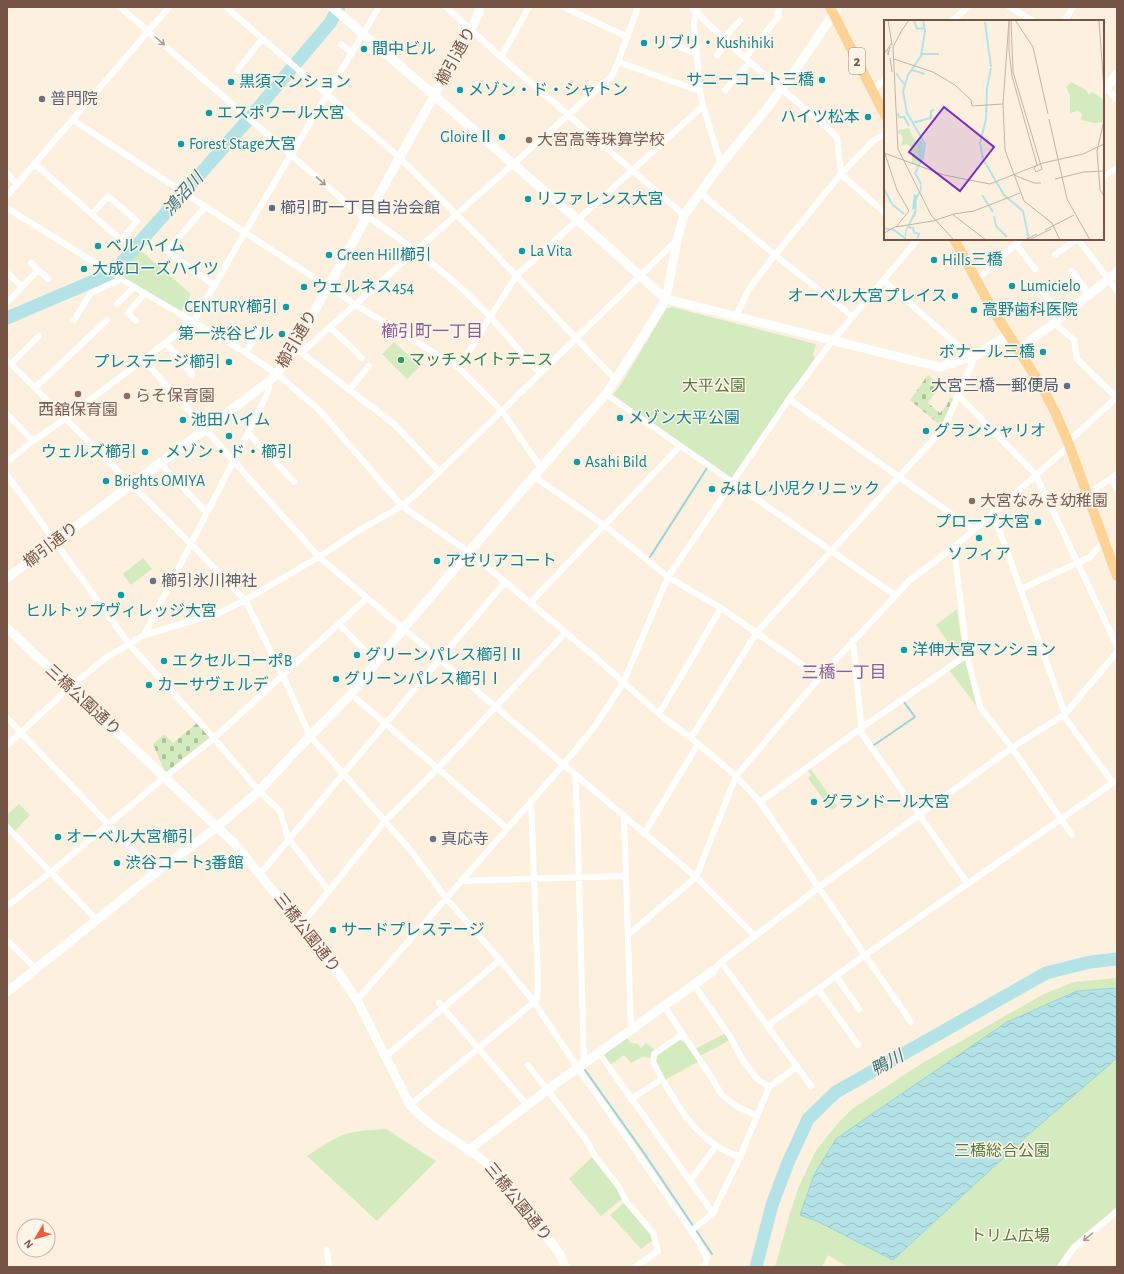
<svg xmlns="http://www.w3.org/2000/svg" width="1124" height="1274" font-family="'Alegreya Sans','Noto Sans JP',sans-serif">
<defs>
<pattern id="cemetery-stones" width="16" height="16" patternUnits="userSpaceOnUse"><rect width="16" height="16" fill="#d3ebbe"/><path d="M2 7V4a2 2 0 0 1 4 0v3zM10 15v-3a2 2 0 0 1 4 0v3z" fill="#b0c19c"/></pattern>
<pattern id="water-waves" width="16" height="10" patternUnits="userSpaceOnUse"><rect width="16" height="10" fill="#b4e3e7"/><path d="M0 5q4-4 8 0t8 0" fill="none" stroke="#97bbbd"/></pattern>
</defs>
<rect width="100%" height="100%" fill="#fdf0df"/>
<path fill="url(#cemetery-stones)" d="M928 375 941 385 928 403 940 413 947 405 950 397 953 399 941 426 910 400Z
M197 723 209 736V739L168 772 164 770 153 744 164 734 173 743Z"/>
<path fill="#d3ebbe" d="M139 249 191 294 181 311 114 273Z
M672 307 816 344 813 355 815 358 731 479 612 396 620 386 666 309Z
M394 342 420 366 407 379 382 354Z
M143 558 152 569 131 585 123 574Z
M957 609 963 651 957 655 936 625Z
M965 659 978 708 949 670Z
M810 768 837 806 831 810 808 778 811 775 807 770Z
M19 804 30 815 15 831 7 823V815Z
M1117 978V1207L1071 1245 1056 1267H848L828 1255 822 1267H775L791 1210 798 1189 815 1152 837 1124 852 1109 924 1062 1044 994 1074 982Z
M726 1033 730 1040 700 1056 695 1049Z
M625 1035 631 1043 638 1044 641 1048 646 1043 655 1050 651 1058 642 1057 631 1063 624 1055 610 1065 601 1053Z
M680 1040 687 1043 699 1061 665 1080C662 1075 656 1068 656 1063 654 1052 671 1042 680 1040Z
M386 1129 436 1161 377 1221 307 1156C319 1148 332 1139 346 1134 359 1130 373 1130 386 1129Z
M593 1156 618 1188 623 1198 601 1216 569 1179Z
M625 1202 652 1234 653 1240 641 1249 610 1215Z"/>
<path fill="url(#water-waves)" stroke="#99d3d9" d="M1117 988V1058L1028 1135 893 1260 817 1221 800 1215 814 1175 836 1139 856 1125 1007 1022 1077 991Z"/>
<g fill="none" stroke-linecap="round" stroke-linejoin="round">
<path stroke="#99d3d9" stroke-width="2" d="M650 557 707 468
M874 745 915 717 904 702
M585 1070 644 1153 712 1254"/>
<path stroke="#b4e3e7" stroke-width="13" d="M7 318 110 274 117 268 253 114 330 23 339 7
M756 1267 772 1205 787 1165 808 1119 836 1092 1046 973 1090 962 1117 959"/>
<path stroke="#fff" stroke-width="6" d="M120 7 365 219
M226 7 399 157 482 240 616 380
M446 7 501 57 684 215
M563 7 628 37
M692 7 702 18 745 58 821 122 837 137 841 174 885 213
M698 7 694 22 700 91 703 106 721 164
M1009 7 1033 21
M952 21 968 7
M1065 21 1073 7
M724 38 740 20
M671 43 697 54
M341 44 352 53
M717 55 728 42
M501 57 529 7
M745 58 779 16 777 14 780 7
M618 62 700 91
M237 71 262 39
M1103 82 1117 100
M725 90 750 62
M872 90 885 79
M73 120 356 305 459 368 502 411 541 468
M35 164 121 240 137 221 108 196 92 214
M7 173 17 184
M1103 177 1117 168
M700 193 775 255 852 316
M7 196 169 7
M205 207 167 251 215 286
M7 208 121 279 246 353 277 374 319 410 402 506 469 552 595 657 659 714 691 738 736 776 760 802 911 1022
M367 216C396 236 425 257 452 280 485 308 512 342 540 374
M1078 239 1117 291
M1016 244 1035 269
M1055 255 1077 239
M31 263 48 279
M1072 271 1089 295
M7 272 22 287
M883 280 971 357
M977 280 1021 239
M1043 292 1061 317
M7 301 8 302 38 270
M117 304 134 287
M736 316 749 289 775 255 841 174 873 141 885 134
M74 320 91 293 121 279
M136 321 128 313 145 293
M1054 323 1074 340 1077 359 1117 398
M330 327 362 358
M166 343 192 374
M299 351 394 424 440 472
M302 352 612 76 618 62 638 7
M246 353 259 329
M143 359 319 557 696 877 755 936
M7 360 191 544 245 600 283 676 310 736 412 852 446 898 500 960 534 1002 578 1068 695 1236 707 1258 704 1267
M11 364 39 336
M459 368 490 317 517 275 703 106
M35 388 107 320
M349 390 369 366
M606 394 781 516 895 595
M958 395 1036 475 1117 646
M789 399 974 530
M7 414 33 441
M248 433 294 482
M1068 442 1117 397
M7 462 33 441 65 419 194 321 245 232 379 7
M160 463 207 513
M7 475 129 644 214 738 259 791 280 811 288 838 329 891
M533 476 604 525 668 577 721 608 820 677
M1110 479 1117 488
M1087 495 1117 474
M993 512 1065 714
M954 547 967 655 980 707 1012 748 1072 835
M1021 589 1090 557 1104 541
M530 603 680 446
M339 624 376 662
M144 635 248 433 268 392 269 387 267 383
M853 640 862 734 968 884
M351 694 507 828
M659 714 721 608
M1063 715 1113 783
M7 718 108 824 154 874
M691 738 757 632 942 430 946 424 975 356
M7 745 69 688 107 657 144 635 219 613 245 600 319 557 358 531 402 506 415 495 437 474 677 240
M575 774 577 810 584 1064
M760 802 861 728 967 655
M624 817 631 1030
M7 827 97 920
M644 834 698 744
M260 874 343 774 505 582
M461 881 626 876
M7 906 51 872 165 777 214 738 367 598
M301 925 329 891 385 821 438 768 565 633
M628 935 696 877 736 776 820 677 910 580 954 547 974 530 1069 446
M7 940 36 969
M721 962 811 1086
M713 971 721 962 818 888 1013 747 1065 714 1117 652
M836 976 859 1009
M694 985 729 1035 741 1057 756 1078 769 1087
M818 989 858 1045
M357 1000 563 765 595 726 623 683 668 577 789 399 832 341 918 239
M439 1003 528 1106
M664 1006 712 1078 721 1094 736 1106 757 1116
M767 1026 865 955 1117 780
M599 1053 713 1213
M386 1056 500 960
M528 1065 587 1141 594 1155 619 1187 626 1201 653 1233 658 1251 635 1267
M662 1079 653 1062 654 1054 683 1034
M631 1099 662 1079C677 1104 690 1128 715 1145 722 1150 731 1153 740 1157
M410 1105 534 1002 537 998 538 981 531 800
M690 1181 716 1146
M691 1231 713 1213 740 1157 769 1087 797 1067
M327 1250 329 1267
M1060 1267 1074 1248 1117 1211"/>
<path stroke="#fff" stroke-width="9" d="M332 7 578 220 666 299 940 367 975 356 1008 335
M1103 91 1107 87 1117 74
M1018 350 1054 323 1117 272
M7 578 267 383 277 374 294 348 471 29 478 15 480 7
M7 628 234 843 301 925 334 967 357 1000 410 1105C435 1134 474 1147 500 1176L554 1246 560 1254 565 1267
M7 992 154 874 217 827 259 791 292 755 351 694 403 629 541 468 606 394 643 337 666 299 677 240 684 215 721 164 765 111 790 78 838 7
M469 1150 547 1090 713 971"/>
<path stroke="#ffd295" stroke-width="10" d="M830 7 872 90 885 115
M954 239 991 307 1042 387 1056 414 1068 442 1117 576"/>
</g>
<defs><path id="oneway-shaft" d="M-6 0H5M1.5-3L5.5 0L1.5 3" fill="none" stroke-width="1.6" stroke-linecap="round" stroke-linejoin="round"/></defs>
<g stroke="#ac9890">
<use href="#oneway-shaft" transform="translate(160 41) rotate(42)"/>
<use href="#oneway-shaft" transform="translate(321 181) rotate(41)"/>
<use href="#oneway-shaft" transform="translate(1088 1237) rotate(140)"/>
</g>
<g fill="#0f9aa8" stroke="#fff4e7" stroke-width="1.5">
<circle cx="644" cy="43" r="4"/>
<circle cx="364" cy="49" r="4"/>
<circle cx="822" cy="80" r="4"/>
<circle cx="231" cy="82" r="4"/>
<circle cx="460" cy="90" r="4"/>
<circle cx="209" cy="113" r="4"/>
<circle cx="868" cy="117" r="4"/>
<circle cx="502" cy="137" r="4"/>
<circle cx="181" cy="144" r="4"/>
<circle cx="528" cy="199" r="4"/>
<circle cx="98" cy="246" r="4"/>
<circle cx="522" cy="251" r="4"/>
<circle cx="329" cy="255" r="4"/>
<circle cx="934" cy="260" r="4"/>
<circle cx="84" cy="269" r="4"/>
<circle cx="1012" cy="286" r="4"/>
<circle cx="304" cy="287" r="4"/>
<circle cx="955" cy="296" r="4"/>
<circle cx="286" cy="307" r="4"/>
<circle cx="974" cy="310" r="4"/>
<circle cx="282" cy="334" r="4"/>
<circle cx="1043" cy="352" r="4"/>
<circle cx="229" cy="362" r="4"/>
<circle cx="620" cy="418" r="4"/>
<circle cx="183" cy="420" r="4"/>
<circle cx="926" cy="431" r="4"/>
<circle cx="229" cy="436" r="4"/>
<circle cx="145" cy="452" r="4"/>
<circle cx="577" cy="462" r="4"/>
<circle cx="106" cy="481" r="4"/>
<circle cx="712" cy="489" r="4"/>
<circle cx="1038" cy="522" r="4"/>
<circle cx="979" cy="538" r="4"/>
<circle cx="437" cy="561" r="4"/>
<circle cx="121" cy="595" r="4"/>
<circle cx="904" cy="650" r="4"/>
<circle cx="357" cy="655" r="4"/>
<circle cx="164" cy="661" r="4"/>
<circle cx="336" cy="679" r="4"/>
<circle cx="149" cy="685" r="4"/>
<circle cx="814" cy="802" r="4"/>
<circle cx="58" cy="837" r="4"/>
<circle cx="117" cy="863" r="4"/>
<circle cx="333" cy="930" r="4"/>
</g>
<g fill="#6b7280" stroke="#fff4e7" stroke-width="1.5">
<circle cx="42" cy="99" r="4"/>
<circle cx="153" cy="581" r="4"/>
<circle cx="433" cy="839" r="4"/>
</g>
<g fill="#8d6e63" stroke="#fff4e7" stroke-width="1.5">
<circle cx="529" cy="140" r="4"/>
<circle cx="78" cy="394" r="4"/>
<circle cx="127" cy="396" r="4"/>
<circle cx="972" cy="501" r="4"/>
</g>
<g fill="#5c6f8a" stroke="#fff4e7" stroke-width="1.5">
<circle cx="272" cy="208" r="4"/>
<circle cx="1067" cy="386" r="4"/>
</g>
<circle fill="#2e9e5b" stroke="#fff4e7" stroke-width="1.5" cx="401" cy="360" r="4"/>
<g text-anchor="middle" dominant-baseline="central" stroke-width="3" stroke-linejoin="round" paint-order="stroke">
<rect fill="#fff4e7" stroke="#9e8476" stroke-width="1" x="849" y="48" width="16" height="26" rx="3"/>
<g font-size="15" font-weight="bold" fill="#755446">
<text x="857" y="61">2</text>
</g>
<g font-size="16" fill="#0d838f" stroke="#fff4e7" text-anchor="start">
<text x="652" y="43">リブリ・Kushihiki</text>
<text x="372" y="49">間中ビル</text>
<text x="814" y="80" text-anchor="end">サニーコート三橋</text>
<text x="239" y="82">黒須マンション</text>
<text x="468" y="90">メゾン・ド・シャトン</text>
<text x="217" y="113">エスポワール大宮</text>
<text x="860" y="117" text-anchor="end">ハイツ松本</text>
<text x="494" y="137" text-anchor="end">GloireⅡ</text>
<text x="189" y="144">Forest Stage大宮</text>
<text x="536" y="199">リファレンス大宮</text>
<text x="106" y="246">ベルハイム</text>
<text x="530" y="251">La Vita</text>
<text x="337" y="255">Green Hill櫛引</text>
<text x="942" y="260">Hills三橋</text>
<text x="92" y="269">大成ローズハイツ</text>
<text x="1020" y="286">Lumicielo</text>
<text x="312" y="287">ウェルネス454</text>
<text x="947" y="296" text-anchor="end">オーベル大宮プレイス</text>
<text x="278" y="307" text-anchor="end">CENTURY櫛引</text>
<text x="982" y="310">高野歯科医院</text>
<text x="274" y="334" text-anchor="end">第一渋谷ビル</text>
<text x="1035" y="352" text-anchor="end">ボナール三橋</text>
<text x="221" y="362" text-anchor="end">プレステージ櫛引</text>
<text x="628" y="418">メゾン大平公園</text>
<text x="191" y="420">池田ハイム</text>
<text x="934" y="431">グランシャリオ</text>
<text x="137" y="452" text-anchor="end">ウェルズ櫛引</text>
<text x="229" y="452" text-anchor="middle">メゾン・ド・櫛引</text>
<text x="585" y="462">Asahi Bild</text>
<text x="114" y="481">Brights OMIYA</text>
<text x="720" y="489">みはし小児クリニック</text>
<text x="1030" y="522" text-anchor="end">プローブ大宮</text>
<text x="979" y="554" text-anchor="middle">ソフィア</text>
<text x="445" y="561">アゼリアコート</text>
<text x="121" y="611" text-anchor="middle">ヒルトップヴィレッジ大宮</text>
<text x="912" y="650">洋伸大宮マンション</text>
<text x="365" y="655">グリーンパレス櫛引Ⅱ</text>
<text x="172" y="661">エクセルコーポB</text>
<text x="344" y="679">グリーンパレス櫛引Ⅰ</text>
<text x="157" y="685">カーサヴェルデ</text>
<text x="822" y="802">グランドール大宮</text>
<text x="66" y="837">オーベル大宮櫛引</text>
<text x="125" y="863">渋谷コート3番館</text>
<text x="341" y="930">サードプレステージ</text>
</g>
<g font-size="16" fill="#755446" stroke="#fff4e7">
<text transform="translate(456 56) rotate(-61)">櫛引通り</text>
<text transform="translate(297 339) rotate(-60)">櫛引通り</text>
<text transform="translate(51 545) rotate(-37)">櫛引通り</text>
<text transform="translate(83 700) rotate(43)">三橋公園通り</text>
<text transform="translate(307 933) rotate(52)">三橋公園通り</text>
<text transform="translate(518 1202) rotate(51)">三橋公園通り</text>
</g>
<g font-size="16" fill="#5b616d" stroke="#fff4e7" text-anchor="start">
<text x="50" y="99">普門院</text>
<text x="161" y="581">櫛引氷川神社</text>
<text x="441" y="839">真応寺</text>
</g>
<g font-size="16" fill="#785e54" stroke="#fff4e7" text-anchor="start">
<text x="537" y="140">大宮高等珠算学校</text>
<text x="135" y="396">らそ保育園</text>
<text x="78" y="410" text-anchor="middle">西舘保育園</text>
<text x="980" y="501">大宮なみき幼稚園</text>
</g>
<g font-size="16" fill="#4e5e75" stroke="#fff4e7" text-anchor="start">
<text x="280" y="208">櫛引町一丁目自治会館</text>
<text x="1059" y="386" text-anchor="end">大宮三橋一郵便局</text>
</g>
<g font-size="16" fill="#27864d" stroke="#fff4e7" text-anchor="start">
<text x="409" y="360">マッチメイトテニス</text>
</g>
<g font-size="16" fill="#547b3e" stroke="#fff4e7">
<text x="714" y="386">大平公園</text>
<text x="1002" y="1151">三橋総合公園</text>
<text x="1010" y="1236">トリム広場</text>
</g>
<g font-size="17" font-style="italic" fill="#3a747c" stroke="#fff4e7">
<text transform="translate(183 194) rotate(-49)">鴻沼川</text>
<text transform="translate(887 1063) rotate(-29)">鴨川</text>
</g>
<g font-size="17" fill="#836199" stroke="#fff4e7">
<text x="432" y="331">櫛引町一丁目</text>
<text x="844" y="672">三橋一丁目</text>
</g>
</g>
<g transform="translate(884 20)">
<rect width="220" height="220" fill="#fdf0df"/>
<path d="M187 62 202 70 205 75 208 72 220 80 219 102 210 103 197 100 198 94 194 91 186 93V75L182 67ZM25 108 31 121H35L36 118 40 126 38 139 33 146 28 143 27 128 23 124 17 126 19 118 16 113 14 114V110Z" fill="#d3ebbe"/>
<path d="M38 121 39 135 36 142 33 123ZM36 161 38 169 33 179 32 194 23 209 21 220V211L31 190 28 189 30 174 33 175 36 170Z" fill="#b4e3e7"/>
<path fill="none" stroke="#b4e3e7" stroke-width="2" d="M30 0 33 9 40 8M101 2 107 47M38 34H55M107 48 103 68 102 99 96 123 99 139 120 175 139 191 145 220M28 50 41 54M12 53 20 64M14 93 15 97H20L25 106M28 103 47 98V91L50 90M37 164 31 153 39 138 41 124 23 93 19 71 24 55 37 36 41 11 39 0M0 169 8 184 20 194M98 175 109 192M110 196 112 206 123 217M24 207 29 208 30 212 35 214 33 220M0 208 10 210 22 219"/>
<path fill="none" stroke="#c7b2a2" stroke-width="1" d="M4 0 8 25M125 0 119 84 121 130 140 181 168 203 176 220M125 0V30L128 56 153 145 150 148 152 152 158 149 129 52 127 0M131 0 149 27 164 94M215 0 220 70M17 12 9 27 14 129 47 195 70 220M16 13 25 0M4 30V35L6 27M0 34 8 23M6 38 8 52M10 39 49 52 71 65 87 80 88 86 119 84M165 99 183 179 206 220M220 100 213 131 216 170 220 176M0 133 60 155 106 164 159 143 199 134 220 124M1 134 13 170 25 191 12 207M130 155 150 163H157M171 159 200 152 220 151M68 194 102 220M161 210 190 195M0 213 11 207 49 201 70 194 90 191 136 173M147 219 167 209M141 220 153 214"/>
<path fill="#7b2cbf" fill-opacity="0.15" stroke="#7b2cbf" stroke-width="2" d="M60 87 110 127 76 171 25 132Z"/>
<rect width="220" height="220" fill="none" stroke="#755446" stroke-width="2"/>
</g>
<rect width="1124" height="1274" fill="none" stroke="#755446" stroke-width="16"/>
<g transform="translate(36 1238) rotate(232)"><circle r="19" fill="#fff4e7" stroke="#c8b4a7"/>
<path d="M0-3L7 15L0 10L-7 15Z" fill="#ee5c3e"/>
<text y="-6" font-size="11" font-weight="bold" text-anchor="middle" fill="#755446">N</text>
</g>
</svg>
